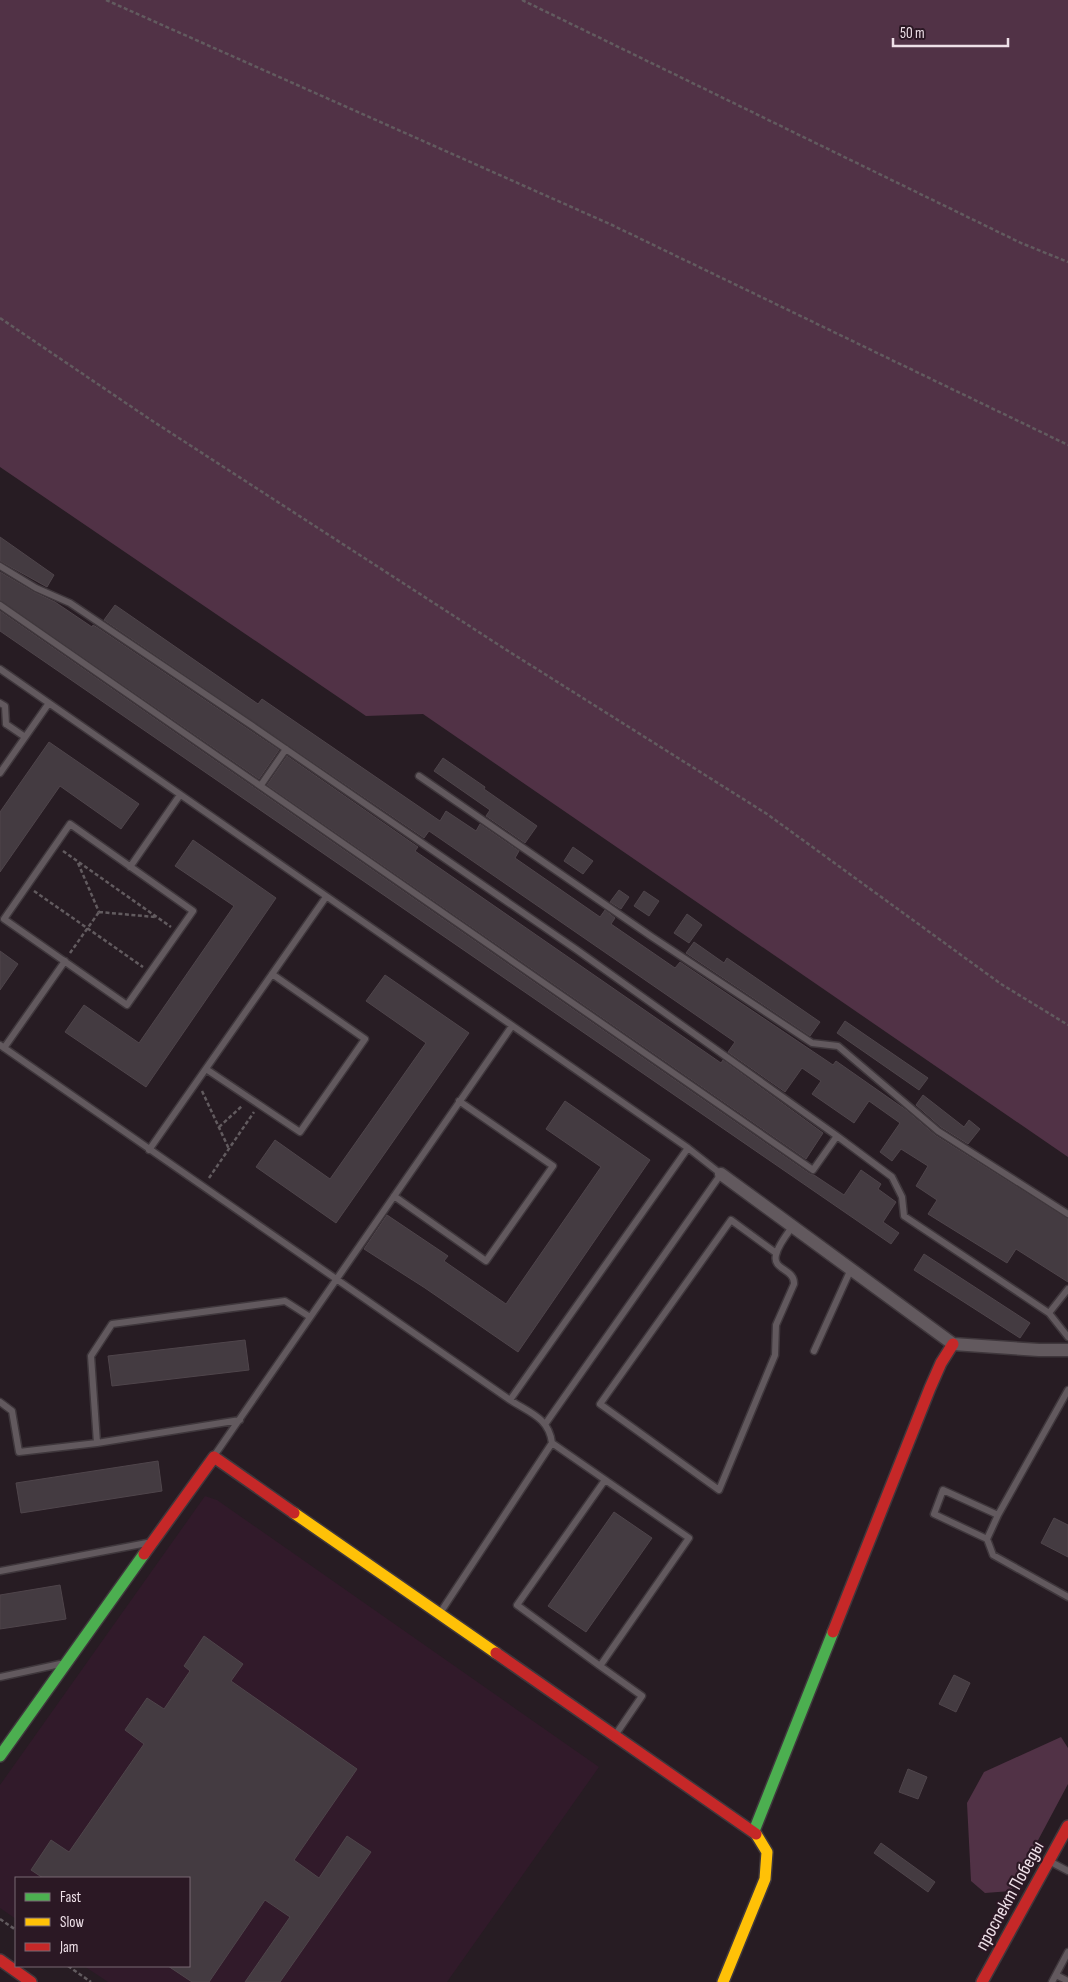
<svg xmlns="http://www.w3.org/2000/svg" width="1068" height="1982" font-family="'Sofia Sans Condensed',sans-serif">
<rect width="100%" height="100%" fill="#271c23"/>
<path fill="#311a2a" d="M205 1496 217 1500 599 1767 447 1982H108L84 1966H189V1878H16V1919L0 1908V1785Z"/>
<path fill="#513246" d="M0 0H1068V1157L423 714 366 716 0 467Z
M1061 1737 1068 1748V1784L1011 1891 985 1893 971 1881 967 1803 984 1772Z"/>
<path fill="#443b41" stroke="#4f454b" d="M0 537 54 575 47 587 0 561Z
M0 572 34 592 55 602 92 627 93 625 98 628 279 750 259 779 0 600Z
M115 605 258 704 262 699 440 821 446 811 476 831 480 824 519 851 515 858 600 917 605 910 615 918 611 924 675 968 680 962 833 1065 836 1061 906 1110 935 1135 1068 1219V1282L1016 1249 1007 1263 928 1214 937 1200 916 1186 928 1166 901 1149 892 1161 880 1152 900 1123 869 1101 854 1123 812 1094 821 1081 802 1068 785 1092 728 1052 735 1042 429 831 424 838 104 620Z
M0 611 810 1174 814 1175 844 1195 861 1170 881 1184 878 1189 896 1202 883 1222 899 1233 891 1244 0 631Z
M49 742 139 804 121 829 60 786 0 872V812Z
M287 756 418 847 415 851 721 1063 723 1060 823 1133 806 1159 267 785Z
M443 758 485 787 484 789 537 826 525 843 486 816 490 810 434 771Z
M193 840 276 898 146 1087 65 1032 84 1005 139 1043 234 906 175 866Z
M573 847 593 861 583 874 564 861Z
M619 890 629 897 621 909 610 902Z
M644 891 659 901 649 916 634 906Z
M687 914 702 925 689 943 674 933Z
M694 942 724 963 727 958 820 1022 810 1036 686 953Z
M0 951 18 964 0 990Z
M385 975 469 1033 336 1223 256 1167 275 1140 330 1179 426 1043 366 1001Z
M845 1021 928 1078 919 1090 837 1033Z
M923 1095 964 1127 969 1120 980 1129 968 1144 941 1127 916 1105Z
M565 1101 650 1160 518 1352 425 1288 364 1249 387 1215 448 1256 444 1261 506 1304 601 1167 546 1129Z
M924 1254 1030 1323 1020 1338 914 1270Z
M245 1340 249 1370 112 1386 108 1356Z
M158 1461 162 1491 21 1513 16 1483Z
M614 1512 652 1538 586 1632 548 1606Z
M1054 1518 1068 1525V1557L1041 1543Z
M60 1585 66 1619 0 1629V1595Z
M204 1636 243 1664 231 1681 357 1769 294 1860 319 1878 347 1836 371 1852 280 1982H245L290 1917 265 1900 209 1982H192L168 1966H189V1878H43L31 1870 51 1840 69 1852 144 1744 125 1730 147 1698 164 1709 190 1671 184 1666Z
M954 1675 970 1683 956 1712 939 1704Z
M908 1769 927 1777 918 1799 899 1792Z
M881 1843 935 1882 928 1892 874 1853Z"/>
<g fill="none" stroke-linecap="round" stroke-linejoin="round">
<g stroke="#3f373c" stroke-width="9">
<path id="lane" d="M0 566 36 588 70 603 251 725 577 950 837 1136 892 1177 902 1197 904 1216 1049 1313 1068 1337
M0 605 813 1170 837 1136
M0 669 688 1148 721 1174 546 1423
M0 703 5 706 6 724
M6 724 25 737
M0 773 49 703
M419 776 652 937 812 1043 838 1046 938 1131 1068 1214
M261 785 286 749
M70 824 193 911 127 1005 4 919Z
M130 867 180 795
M0 1045 510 1400C530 1413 549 1418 552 1443L440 1613
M4 1048 65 961
M206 1069 300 1132 365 1039 272 974
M149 1150 326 897
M394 1196 486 1261 553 1166 459 1101
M776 1253 731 1220 600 1404 719 1490 775 1355 776 1325 794 1284C795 1269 772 1270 776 1255 778 1245 787 1234 793 1226
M1049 1313 1068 1289
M814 1351 851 1269
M1068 1390 998 1515 987 1539 993 1555 1068 1597
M510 1400 688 1148
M0 1402 12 1411 19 1452 97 1443 240 1420
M97 1443 91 1356 112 1324 285 1301 310 1317
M552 1443 689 1538 600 1666 517 1605 605 1480
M214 1456 512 1026
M987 1539 934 1514 943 1490 998 1515
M0 1571 147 1543
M600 1666 642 1696 616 1734
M0 1677 60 1664
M1051 1862 1068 1871
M1056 1975 1068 1981
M1052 1982 1068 1952"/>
</g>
<g stroke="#3f373c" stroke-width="15">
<path id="street" d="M721 1174 953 1344 1039 1350H1068"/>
</g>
<g stroke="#3f373c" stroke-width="14">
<path id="fast" d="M0 1756 144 1554
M754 1831 833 1632"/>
</g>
<g stroke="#3f373c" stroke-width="14">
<path id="slow" d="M294 1513 496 1653
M723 1982 765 1879 767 1852 756 1834"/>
</g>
<g stroke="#3f373c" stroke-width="14">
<path id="jam" d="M144 1554 214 1457 294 1513
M833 1632 930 1388 941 1363 953 1344
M496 1653 756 1834
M0 1960 31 1982
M982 1982 1068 1826"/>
</g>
<path stroke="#625b5f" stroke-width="2.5" stroke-dasharray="4 2.5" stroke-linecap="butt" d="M106 0 612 225 1068 445
M522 0 1021 243 1068 262
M0 318 151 420 505 649 767 814 1001 984 1068 1025
M63 851 171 927
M78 863 99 912
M34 891 143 967
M99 912 155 917
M70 953 99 912
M202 1091 229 1149
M219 1127 242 1106
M209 1178 254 1112
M0 1919 16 1930
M68 1966 91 1982"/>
<use href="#lane" stroke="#62595e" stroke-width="6"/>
<use href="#street" stroke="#62595e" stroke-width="12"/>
<use href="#fast" stroke="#4caf50" stroke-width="11"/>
<use href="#slow" stroke="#ffc107" stroke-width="11"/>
<use href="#jam" stroke="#c62828" stroke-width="11"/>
</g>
<g text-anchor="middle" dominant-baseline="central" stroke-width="4.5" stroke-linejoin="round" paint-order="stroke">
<g font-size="19" fill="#eee0e8" stroke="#2b1824">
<text transform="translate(1010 1896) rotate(-61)">проспект Победы</text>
</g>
</g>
<rect x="15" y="1877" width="175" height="90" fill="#2b1824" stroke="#796872"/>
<rect x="25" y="1893" width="25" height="8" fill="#4caf50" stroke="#796872"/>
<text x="60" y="1902" font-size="15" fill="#eee0e8">Fast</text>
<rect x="25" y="1918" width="25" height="8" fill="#ffc107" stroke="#796872"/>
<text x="60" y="1927" font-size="15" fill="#eee0e8">Slow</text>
<rect x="25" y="1943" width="25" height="8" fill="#c62828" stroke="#796872"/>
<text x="60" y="1952" font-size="15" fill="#eee0e8">Jam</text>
<path d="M893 38v8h115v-8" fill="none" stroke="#eee0e8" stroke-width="2.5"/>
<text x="900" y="38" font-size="15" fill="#eee0e8" stroke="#2b1824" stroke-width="4" paint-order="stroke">50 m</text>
</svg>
